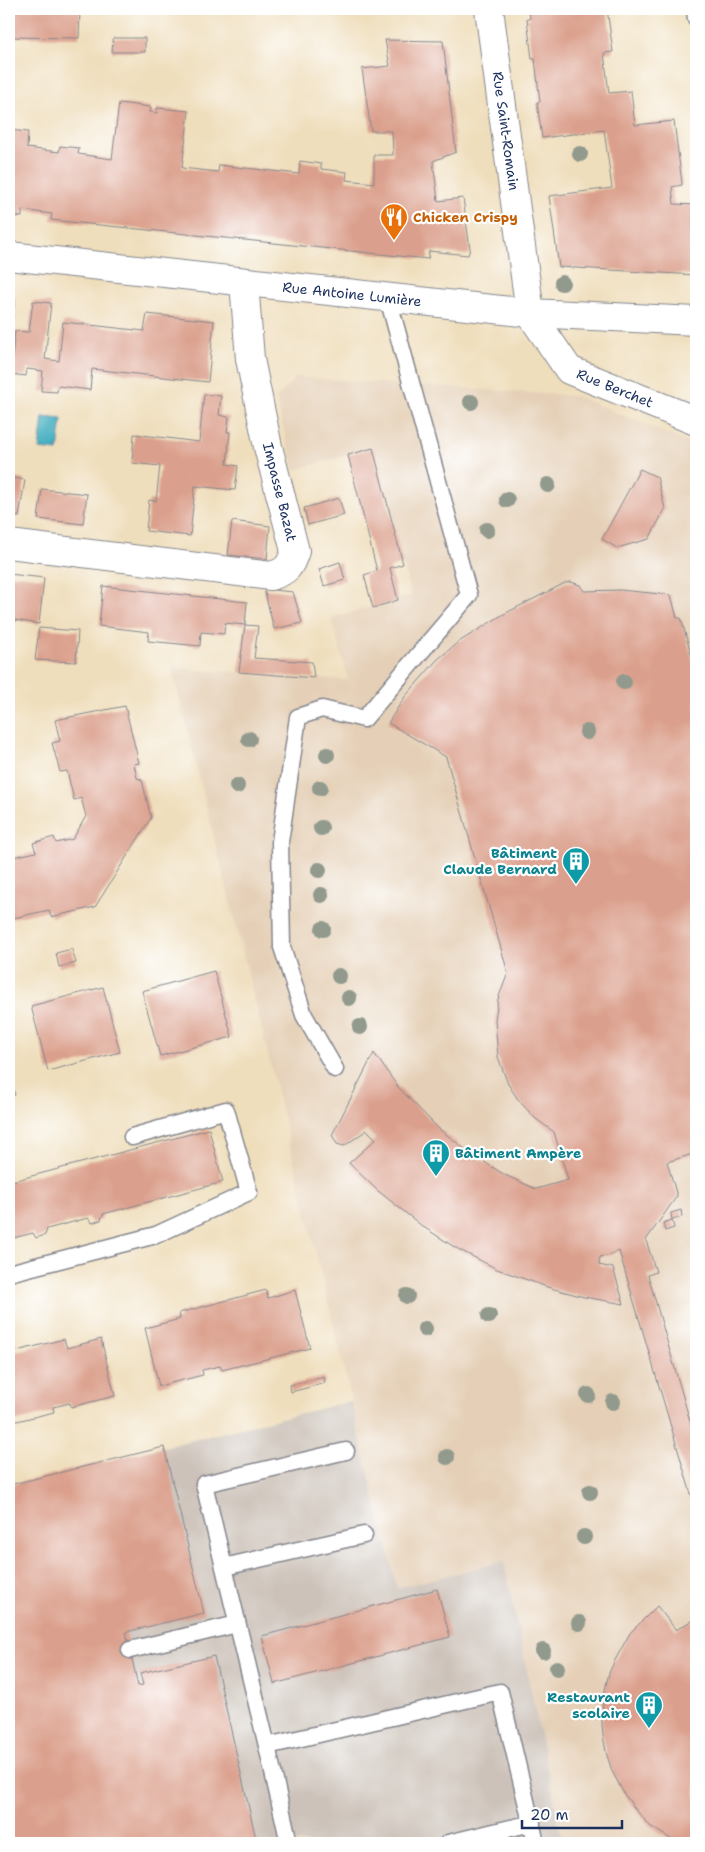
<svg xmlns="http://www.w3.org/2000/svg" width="705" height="1852" font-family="'Shantell Sans',sans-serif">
<rect width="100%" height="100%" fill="#fff"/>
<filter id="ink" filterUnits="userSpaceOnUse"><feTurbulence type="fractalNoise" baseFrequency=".02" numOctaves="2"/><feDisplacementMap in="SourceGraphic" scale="10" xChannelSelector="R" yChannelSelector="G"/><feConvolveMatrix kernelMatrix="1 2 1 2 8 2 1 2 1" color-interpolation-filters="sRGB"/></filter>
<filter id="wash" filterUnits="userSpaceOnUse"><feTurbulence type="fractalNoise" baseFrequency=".0096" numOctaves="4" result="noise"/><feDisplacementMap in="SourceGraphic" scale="20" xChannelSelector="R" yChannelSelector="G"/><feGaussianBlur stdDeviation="1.12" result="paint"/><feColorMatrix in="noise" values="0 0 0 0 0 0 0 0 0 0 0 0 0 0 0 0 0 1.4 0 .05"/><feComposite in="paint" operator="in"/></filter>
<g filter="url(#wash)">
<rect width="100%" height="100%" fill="#efdebc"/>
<path fill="#e5d0b7" d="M296 377 576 396 696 446V1843H563L504 1561 397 1588 268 1054 172 668 348 680 332 618 411 596 373 448 294 470 276 399Z"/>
<path fill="#ccc2b9" d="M351 1401 397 1588 504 1561 563 1843H9V1485Z"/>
<path fill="#40acbe" stroke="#2e6e8e" d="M43 417 62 419 58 451 39 449Z"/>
<g id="blocks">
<path fill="#dba08d" d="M9 9H80L79 38 9 37Z
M529 9H607L613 52 604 53 609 93 631 91 635 125 674 121 682 183V185L672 187 674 204 696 205V275L559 267 549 196 612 188 604 130 542 138 537 102H540L535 59H532L527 19H530Z
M113 38H145V52H112Z
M385 40 443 41 456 152 433 161 438 201 463 198 470 249 468 255 429 251 428 259 51 220 52 214 22 210V217L9 216V130L28 132 27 148 59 152 60 146 79 148 78 154 112 159 119 103 151 107 150 112 157 113V108L189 111 182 168 218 172 219 165 299 174 300 161 321 164V169L347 172 346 180 374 183V155H393L392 131H371L362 69 390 66Z
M9 299H15L10 340H9Z
M33 301 51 303 45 359 59 361 63 322 144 331 147 314 214 321 208 382 92 369 90 390 58 386 57 392 41 391 43 371 27 369 26 376 10 374 15 331 29 332Z
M204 394 221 396 219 415 229 417 227 432H230L227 464 238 466 235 490 195 486 190 536 146 531 149 500 156 501 160 466 132 463 134 434 199 442Z
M373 448 403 564 390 568 398 600 373 608 364 575 377 571 348 455Z
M640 469 657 477 665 509 649 539 617 548 602 539Z
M9 477 25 480 19 517 9 515Z
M42 489 87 494 83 524 38 519Z
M339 498 344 515 308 525 304 508Z
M232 521 270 526 267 559 228 555Z
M340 562 345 580 324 586 319 569Z
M9 574 44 578 39 624 15 620 14 632 9 631Z
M571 582 580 585 584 591 620 590 671 595 677 618H681L696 672V1153L667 1162 677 1196 646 1240 656 1272 648 1275 696 1442V1511L619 1251 611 1255 600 1257 599 1265 613 1268 624 1304 584 1297 547 1287 497 1269 456 1248 422 1226 377 1190 349 1163 376 1139 367 1130 344 1146 337 1144 332 1135 374 1053 398 1087 438 1128 470 1153 505 1175 536 1189 568 1180 554 1132 536 1119 519 1101 508 1084 498 1057 495 1020 498 999 508 973 446 757 388 723 404 698 423 676 437 660 457 643 502 615 565 583Z
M103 586 247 602 245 625 225 623 224 634 201 632 200 646 148 641 149 632 99 626Z
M264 589 293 592 302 623 274 629Z
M245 625 258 626 254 658 312 662 314 678 239 672Z
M39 628 78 631 76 662 35 660Z
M125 706 139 763 134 764 137 778 142 780 151 818 95 907 51 917 49 910 9 919V858L36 852 33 843 54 837 56 843 73 839 86 816 81 798 74 800 67 771 60 772 52 743 60 741 55 720Z
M72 949 76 963 59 967 56 953Z
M214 971 232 1037 160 1056 142 991Z
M103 987 120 1052 48 1071 31 1006Z
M9 1075 15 1095 9 1097Z
M209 1129 223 1182 103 1214 101 1220 92 1223 88 1218 47 1229 45 1235 36 1238 33 1233 9 1239V1182Z
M681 1210 682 1217 672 1220 671 1213Z
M672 1220 674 1228 665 1231 663 1223Z
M266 1290 268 1298 295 1290 310 1348 222 1370 220 1366 202 1370 203 1375 159 1386 145 1328 180 1319 179 1313Z
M64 1339 67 1348 101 1339 115 1396 71 1407 70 1403 53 1407 54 1412 9 1423V1353Z
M324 1377 325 1383 291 1392 290 1385Z
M164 1447 204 1613 126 1632 138 1686 143 1685 140 1673 214 1656 257 1843H9V1485Z
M437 1589 450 1637 274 1684 262 1636Z
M657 1606 676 1630 696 1618V1843H677L650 1826 636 1810 624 1794 612 1771 606 1752 603 1735 602 1723 603 1698 609 1673 614 1662 630 1633Z"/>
</g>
</g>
<g filter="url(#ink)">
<use href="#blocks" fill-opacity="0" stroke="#85868d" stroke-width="1"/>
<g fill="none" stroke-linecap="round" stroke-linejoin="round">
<g stroke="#85868d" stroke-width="19">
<path id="service" d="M695 9 696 19
M335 1069 304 1015 282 947 280 842 298 717 322 709 364 719 469 595 388 298
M9 1273 156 1235 249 1192 226 1110 132 1137
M224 1567 364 1535
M130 1650 237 1624
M267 1746 204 1484 346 1451
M289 1843 267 1746 500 1692 536 1843
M448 1843 532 1823"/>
</g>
<g stroke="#85868d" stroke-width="30">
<path id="minor" d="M489 9 530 313 569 370 696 421
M9 544 271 576C287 571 290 567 295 551L268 447 250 359 244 282"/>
</g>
<g stroke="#85868d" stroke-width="30">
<path id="tertiary" d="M9 256 530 313 696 321"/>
</g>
<use href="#service" stroke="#fff" stroke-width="16"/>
<use href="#minor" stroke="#fff" stroke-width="28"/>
<use href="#tertiary" stroke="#fff" stroke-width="28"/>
</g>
<g fill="#919a8d">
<circle cx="580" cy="154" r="8"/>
<circle cx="562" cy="283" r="8"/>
<circle cx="471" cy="402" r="8"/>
<circle cx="548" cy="485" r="8"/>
<circle cx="507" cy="500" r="8"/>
<circle cx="487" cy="530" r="8"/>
<circle cx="624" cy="682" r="8"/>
<circle cx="587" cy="732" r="8"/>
<circle cx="249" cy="739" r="8"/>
<circle cx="327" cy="755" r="8"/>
<circle cx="237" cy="786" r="8"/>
<circle cx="320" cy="788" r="8"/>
<circle cx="321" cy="828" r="8"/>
<circle cx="319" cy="870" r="8"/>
<circle cx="321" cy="895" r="8"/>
<circle cx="323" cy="929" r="8"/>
<circle cx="339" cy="976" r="8"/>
<circle cx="349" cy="998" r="8"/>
<circle cx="360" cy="1027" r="8"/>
<circle cx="407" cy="1296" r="8"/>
<circle cx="489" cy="1316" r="8"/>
<circle cx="425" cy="1329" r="8"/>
<circle cx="588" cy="1395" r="8"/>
<circle cx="613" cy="1402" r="8"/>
<circle cx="447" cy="1457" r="8"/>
<circle cx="590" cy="1492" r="8"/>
<circle cx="584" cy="1537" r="8"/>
<circle cx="579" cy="1623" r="8"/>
<circle cx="543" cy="1651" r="8"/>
<circle cx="557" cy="1668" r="8"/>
</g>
</g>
<defs>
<g id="restaurant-pin" transform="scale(1.4375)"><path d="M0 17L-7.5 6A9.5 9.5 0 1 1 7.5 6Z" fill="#e8710a" stroke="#fff"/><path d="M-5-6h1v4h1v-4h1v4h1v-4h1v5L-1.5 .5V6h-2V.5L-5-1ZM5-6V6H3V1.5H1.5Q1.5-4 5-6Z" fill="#fff"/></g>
<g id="building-pin" transform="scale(1.4375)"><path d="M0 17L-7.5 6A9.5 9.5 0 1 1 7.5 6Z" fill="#0f9aa8" stroke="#fff"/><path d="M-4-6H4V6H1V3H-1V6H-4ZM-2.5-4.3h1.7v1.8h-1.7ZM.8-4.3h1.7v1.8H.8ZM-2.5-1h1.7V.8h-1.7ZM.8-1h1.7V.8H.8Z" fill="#fff"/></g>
</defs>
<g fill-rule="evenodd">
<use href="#restaurant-pin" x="394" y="217"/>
<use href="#building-pin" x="576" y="861"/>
<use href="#building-pin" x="436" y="1153"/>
<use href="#building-pin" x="649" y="1705"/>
</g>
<g text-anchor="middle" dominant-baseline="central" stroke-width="4.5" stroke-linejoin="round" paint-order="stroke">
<g font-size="14" fill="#1b2f5e" stroke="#fff">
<text transform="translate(506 131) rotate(82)">Rue Saint-Romain</text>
<text transform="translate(352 294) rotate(6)">Rue Antoine Lumière</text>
<text transform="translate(615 388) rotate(22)">Rue Berchet</text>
<text transform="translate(280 492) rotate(76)">Impasse Bazat</text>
</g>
<g font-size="14" font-weight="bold" fill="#c56008" stroke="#fff" text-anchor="start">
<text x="413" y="217">Chicken Crispy</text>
</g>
<g font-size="14" font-weight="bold" fill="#0d838f" stroke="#fff" text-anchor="end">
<text x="557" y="853">Bâtiment<tspan x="557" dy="16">Claude Bernard</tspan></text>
<text x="455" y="1153" text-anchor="start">Bâtiment Ampère</text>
<text x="630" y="1697">Restaurant<tspan x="630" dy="16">scolaire</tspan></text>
</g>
</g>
<rect width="705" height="1852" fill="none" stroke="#fff" stroke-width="30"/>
<path d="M522 1820v8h100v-8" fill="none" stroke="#1b2f5e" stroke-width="2.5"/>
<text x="530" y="1820" font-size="15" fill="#1b2f5e" stroke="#ffffff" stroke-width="4" paint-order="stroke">20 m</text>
</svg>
